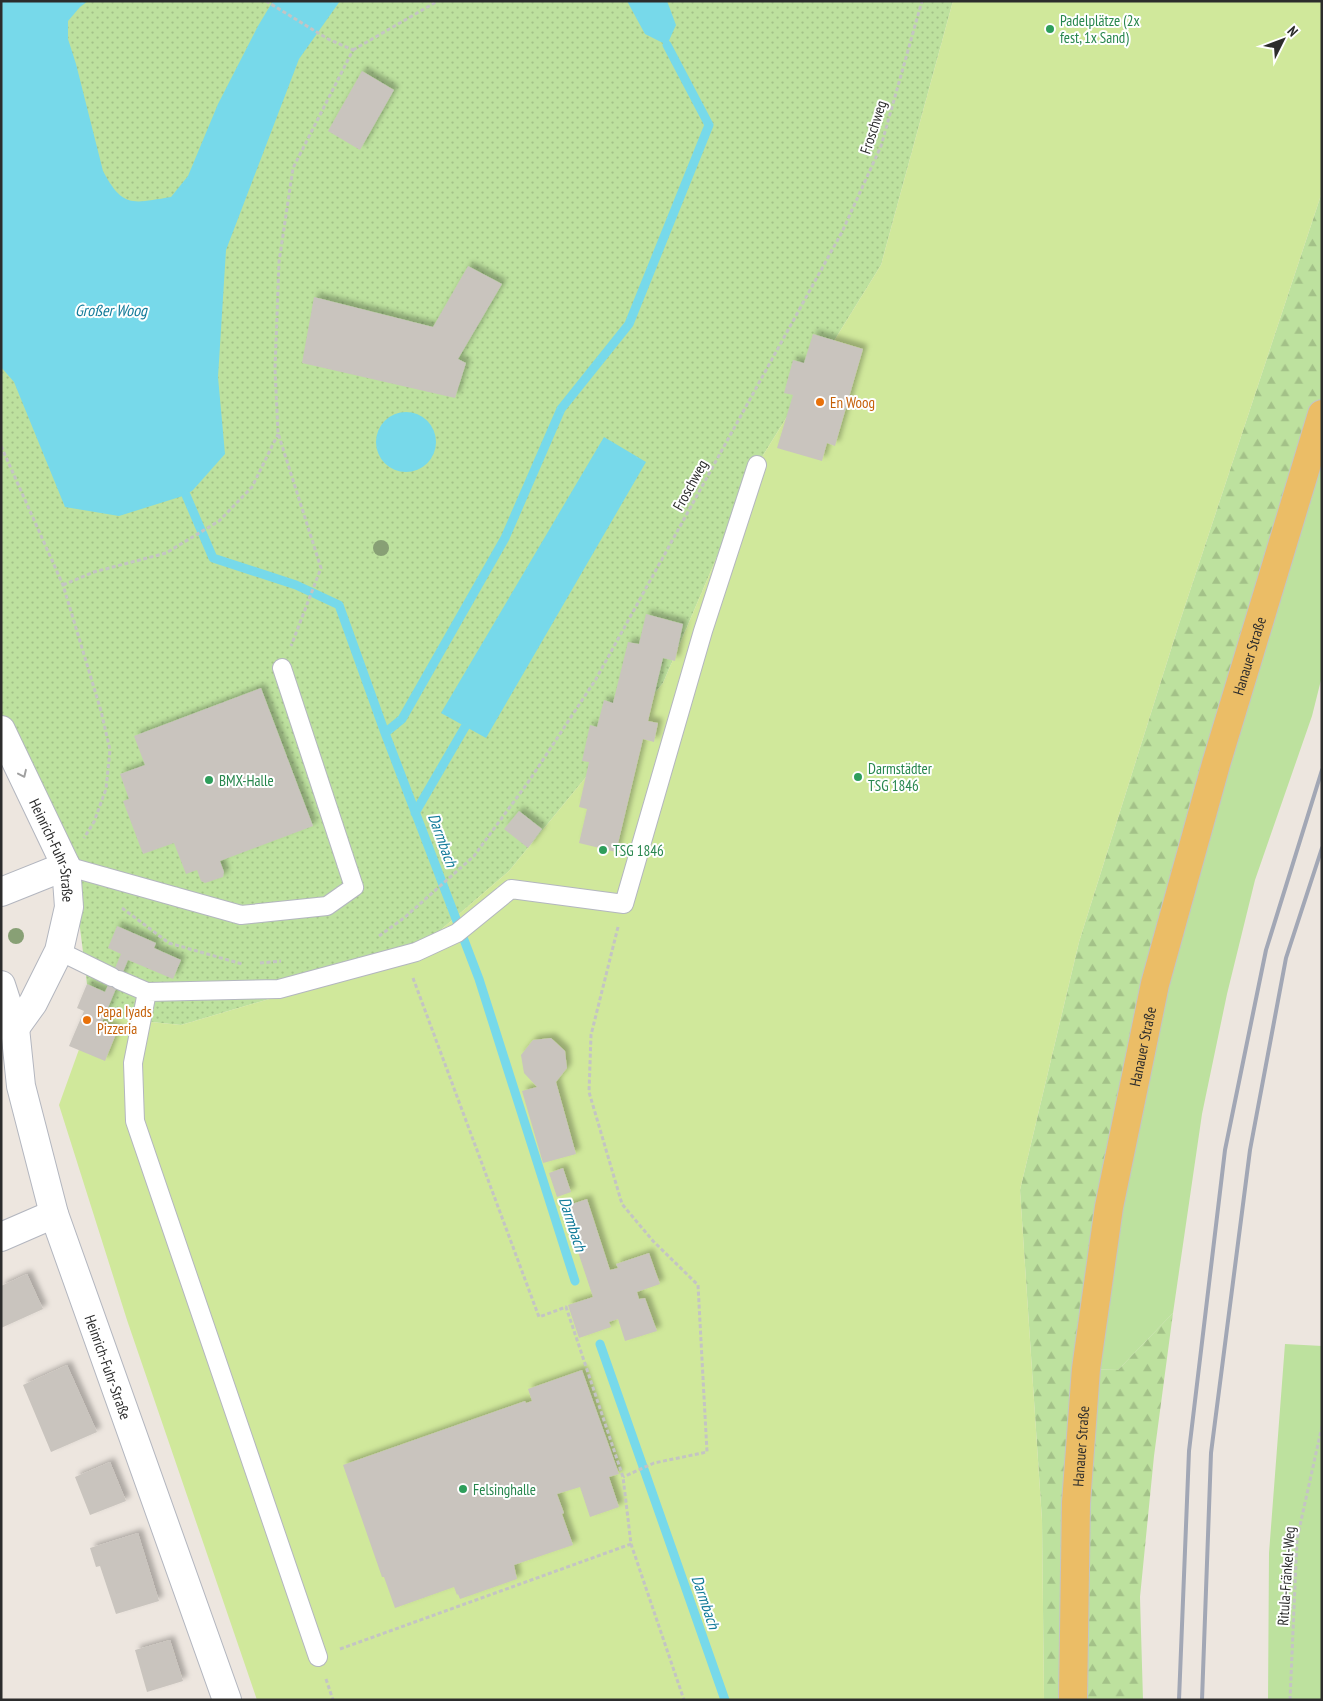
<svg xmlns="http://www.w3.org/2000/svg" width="1323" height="1701" font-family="'PT Sans Narrow',sans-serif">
<defs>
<pattern id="forest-firs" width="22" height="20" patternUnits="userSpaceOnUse" patternTransform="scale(1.25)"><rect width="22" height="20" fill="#bde19e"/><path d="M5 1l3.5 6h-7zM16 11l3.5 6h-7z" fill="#a3c188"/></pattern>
<pattern id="park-dots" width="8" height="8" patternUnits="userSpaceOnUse" patternTransform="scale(1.25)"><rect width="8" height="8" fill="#bde19e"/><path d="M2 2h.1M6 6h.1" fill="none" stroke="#a3c188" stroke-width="1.8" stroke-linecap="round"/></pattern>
<filter id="shadow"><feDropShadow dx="4.5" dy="-4.5" stdDeviation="2.5" flood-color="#0004"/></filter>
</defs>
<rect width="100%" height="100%" fill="#ede6df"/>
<path fill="#bde19e" d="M1322 414V676L1312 716 1255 880 1227 994 1202 1114 1173 1313 1118 1370 1086 1369 1109 1207Z
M1285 1344 1322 1346V1700H1268L1269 1553Z"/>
<path fill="url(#forest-firs)" d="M1322 192V414L1216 764 1087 1369 1118 1370 1173 1313 1154 1456 1140 1597 1143 1700H1044L1042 1520 1020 1190 1079 942 1178 627Z"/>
<path fill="url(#park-dots)" d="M1 1H953L881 265 754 470 663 683 509 871 408 958 181 1025 91 1016 71 856 1 723Z"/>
<path fill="#d0e89b" d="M953 1H1322V192L1178 627 1079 942 1020 1190 1042 1520 1044 1700H257L127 1320 59 1105 91 1016 181 1025 408 958 509 871 663 683 754 470 881 265Z"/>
<path fill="#77d9ea" d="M1 1H88L80 7 68 21V39L76 64 103 171C123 209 133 203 171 197L188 176 218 104 258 26 273 1H340L299 59 226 250 218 377 225 454 193 490 186 495 119 516 65 507 14 382 1 367Z
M627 1H667L676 25 667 45 645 34Z
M376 442a30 30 0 1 1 60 0a30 30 0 1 1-60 0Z
M604 437 646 462 486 738 441 713Z"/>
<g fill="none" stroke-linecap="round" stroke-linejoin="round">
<path stroke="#77d9ea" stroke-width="9" d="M186 495 213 558 296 585 339 605 385 733 479 979 575 1281
M385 733 402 719 505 538 561 409 629 324 709 125 667 45
M415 813 465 727
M600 1344 725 1700"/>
</g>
<path fill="#c9c4be" filter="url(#shadow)" d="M362 71 394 90 360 150 328 131Z
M468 266 502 284 458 359 466 363 455 398 302 363 314 297 433 327Z
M813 334 863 349 835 446 827 443 822 461 777 448 793 395 784 393 793 360 804 363Z
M646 614 683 624 675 661 663 658 648 721 658 723 654 742 643 739 616 852 579 843 587 809 579 807 589 762 582 761 590 725 597 727 604 700 613 703 628 642 639 644Z
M261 688 313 826 220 861 224 872 223 877 205 883 201 881 197 870 186 874 174 843 143 854 123 801 129 799 120 774 145 765 134 736Z
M519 811 542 829 528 848 504 829Z
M117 926 156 943 154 948 181 960 173 979 128 960 102 1022 118 1029 105 1061 69 1046 84 1011 77 1008 87 984 105 992 121 954 108 948Z
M551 1038 565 1051 567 1068 556 1082 576 1154 543 1163 522 1091 537 1087 524 1073 521 1055 533 1040Z
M563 1168 571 1192 557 1197 549 1173Z
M587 1199 610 1270 618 1268 616 1264 649 1253 660 1284 637 1292 639 1299 645 1298 657 1331 625 1341 618 1319 609 1322 611 1327 579 1338 568 1305 593 1297 563 1207Z
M27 1274 43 1309 1 1328V1286Z
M67 1365 97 1432 51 1452 23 1385Z
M582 1370 619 1474 609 1477 619 1507 590 1517 580 1487 557 1494 564 1513 562 1514 573 1545 514 1565 517 1579 460 1599 458 1594 457 1595 454 1587 395 1608 384 1577H382L343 1465 525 1401 526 1403 532 1401 528 1389Z
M110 1462 126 1501 90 1515 75 1477Z
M138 1533 159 1601 116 1614 100 1566 96 1567 90 1548Z
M170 1640 183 1681 147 1692 135 1650Z"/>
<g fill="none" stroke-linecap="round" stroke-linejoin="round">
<g stroke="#b3b6bf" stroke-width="20">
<path id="lane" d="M66 866 241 915 327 906 354 887 282 668
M59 951 112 977
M119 980 147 992 133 1063 135 1121 318 1657
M147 992 279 989 416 952 457 933 511 889 624 904 703 631 757 465"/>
</g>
<g stroke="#b3b6bf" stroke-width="30">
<g id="street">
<path id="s1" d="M1 730 66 866 69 907 59 951 33 1003 15 1028"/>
<path d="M1 892 66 866"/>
<path id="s2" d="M1 985 15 1028 21 1086 54 1214 227 1700"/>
<path d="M1 1237 54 1214"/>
</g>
</g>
<g stroke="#c4c4c4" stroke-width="30">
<g id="primary">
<path id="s3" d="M1073 1700 1076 1503 1086 1369 1109 1207 1155 984 1216 764 1322 414"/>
</g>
</g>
<path stroke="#c4c4c4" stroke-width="3" stroke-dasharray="4 2.5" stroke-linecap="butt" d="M266 1 328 39 353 50 293 168 279 262 275 369 278 433 321 568 291 646
M353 50 438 1
M1 446 63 585 101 711 110 750 106 789 94 822 84 838
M63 585 94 572 166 553 219 521 252 487 278 434
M122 908 169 943 242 964
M618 927 591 1035 589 1092 622 1204 653 1241 698 1285 707 1452 654 1463 623 1477
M379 936 404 918 474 856 529 781 596 679 842 232 881 146 922 1
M260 963 281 961
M413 978 539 1317 566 1307 623 1477 631 1544 684 1700
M340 1649 631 1544
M326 1679 333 1700
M1290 1700 1297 1539 1322 1426"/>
<use href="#lane" stroke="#fff" stroke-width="18"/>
<use href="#street" stroke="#fff" stroke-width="28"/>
<use href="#primary" stroke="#ebbd66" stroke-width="28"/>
<path stroke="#a2a7b5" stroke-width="4" d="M1179 1700 1189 1451 1225 1150 1266 950 1322 770
M1202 1700 1211 1453 1250 1150 1286 958 1322 848"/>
</g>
<g fill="#88a075">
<circle cx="381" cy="548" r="8"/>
<circle cx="16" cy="936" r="8"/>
</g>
<defs><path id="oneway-chevron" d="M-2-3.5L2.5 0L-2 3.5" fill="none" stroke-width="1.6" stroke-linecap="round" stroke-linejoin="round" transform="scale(1.25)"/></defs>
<use stroke="#a0a0a0" href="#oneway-chevron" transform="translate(23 774) rotate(65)"/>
<g fill="#2e9e5b" stroke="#fff" stroke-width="2">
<circle cx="1050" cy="29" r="5"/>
<circle cx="858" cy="777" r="5"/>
<circle cx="209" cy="780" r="5"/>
<circle cx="603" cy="850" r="5"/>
<circle cx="463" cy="1489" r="5"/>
</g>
<g fill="#e8710a" stroke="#fff" stroke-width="2">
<circle cx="820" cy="402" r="5"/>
<circle cx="87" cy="1020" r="5"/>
</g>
<g text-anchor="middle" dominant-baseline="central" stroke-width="4" stroke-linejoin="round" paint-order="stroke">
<g font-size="15" fill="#27864d" stroke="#fff" text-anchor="start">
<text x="1060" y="20">Padelplätze (2x<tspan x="1060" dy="17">fest, 1x Sand)</tspan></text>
<text x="868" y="768">Darmstädter<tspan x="868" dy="17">TSG 1846</tspan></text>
<text x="219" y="780">BMX-Halle</text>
<text x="613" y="850">TSG 1846</text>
<text x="473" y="1489">Felsinghalle</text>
</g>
<g font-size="15" fill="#2c2c2c" stroke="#fff">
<text transform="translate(873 127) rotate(-72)">Froschweg</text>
<text transform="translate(690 485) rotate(-61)">Froschweg</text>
<text stroke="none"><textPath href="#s3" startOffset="1064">Hanauer Straße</textPath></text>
<text stroke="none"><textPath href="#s1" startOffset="132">Heinrich-Fuhr-Straße</textPath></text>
<text stroke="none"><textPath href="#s3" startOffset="659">Hanauer Straße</textPath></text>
<text stroke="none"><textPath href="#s2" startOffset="398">Heinrich-Fuhr-Straße</textPath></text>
<text stroke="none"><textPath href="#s3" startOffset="254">Hanauer Straße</textPath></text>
<text transform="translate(1286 1576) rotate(-86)">Ritula-Fränkel-Weg</text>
</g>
<g font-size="15" fill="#c56008" stroke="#fff" text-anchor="start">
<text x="830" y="402">En Woog</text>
<text x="97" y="1011">Papa Iyads<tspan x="97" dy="17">Pizzeria</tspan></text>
</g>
<g font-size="16" font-style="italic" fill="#137b99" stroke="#fff">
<text x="111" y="310">Großer Woog</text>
<text transform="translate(443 840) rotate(70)">Darmbach</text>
<text transform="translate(573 1224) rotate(72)">Darmbach</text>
<text transform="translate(706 1602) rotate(71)">Darmbach</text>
</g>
</g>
<rect width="1323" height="1701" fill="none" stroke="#2c2c2c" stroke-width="5"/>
<g transform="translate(1283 40) rotate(48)" stroke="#ffffff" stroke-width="4" paint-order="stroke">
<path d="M0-4L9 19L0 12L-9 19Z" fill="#2c2c2c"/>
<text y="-8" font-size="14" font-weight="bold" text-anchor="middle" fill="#2c2c2c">N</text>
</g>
</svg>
